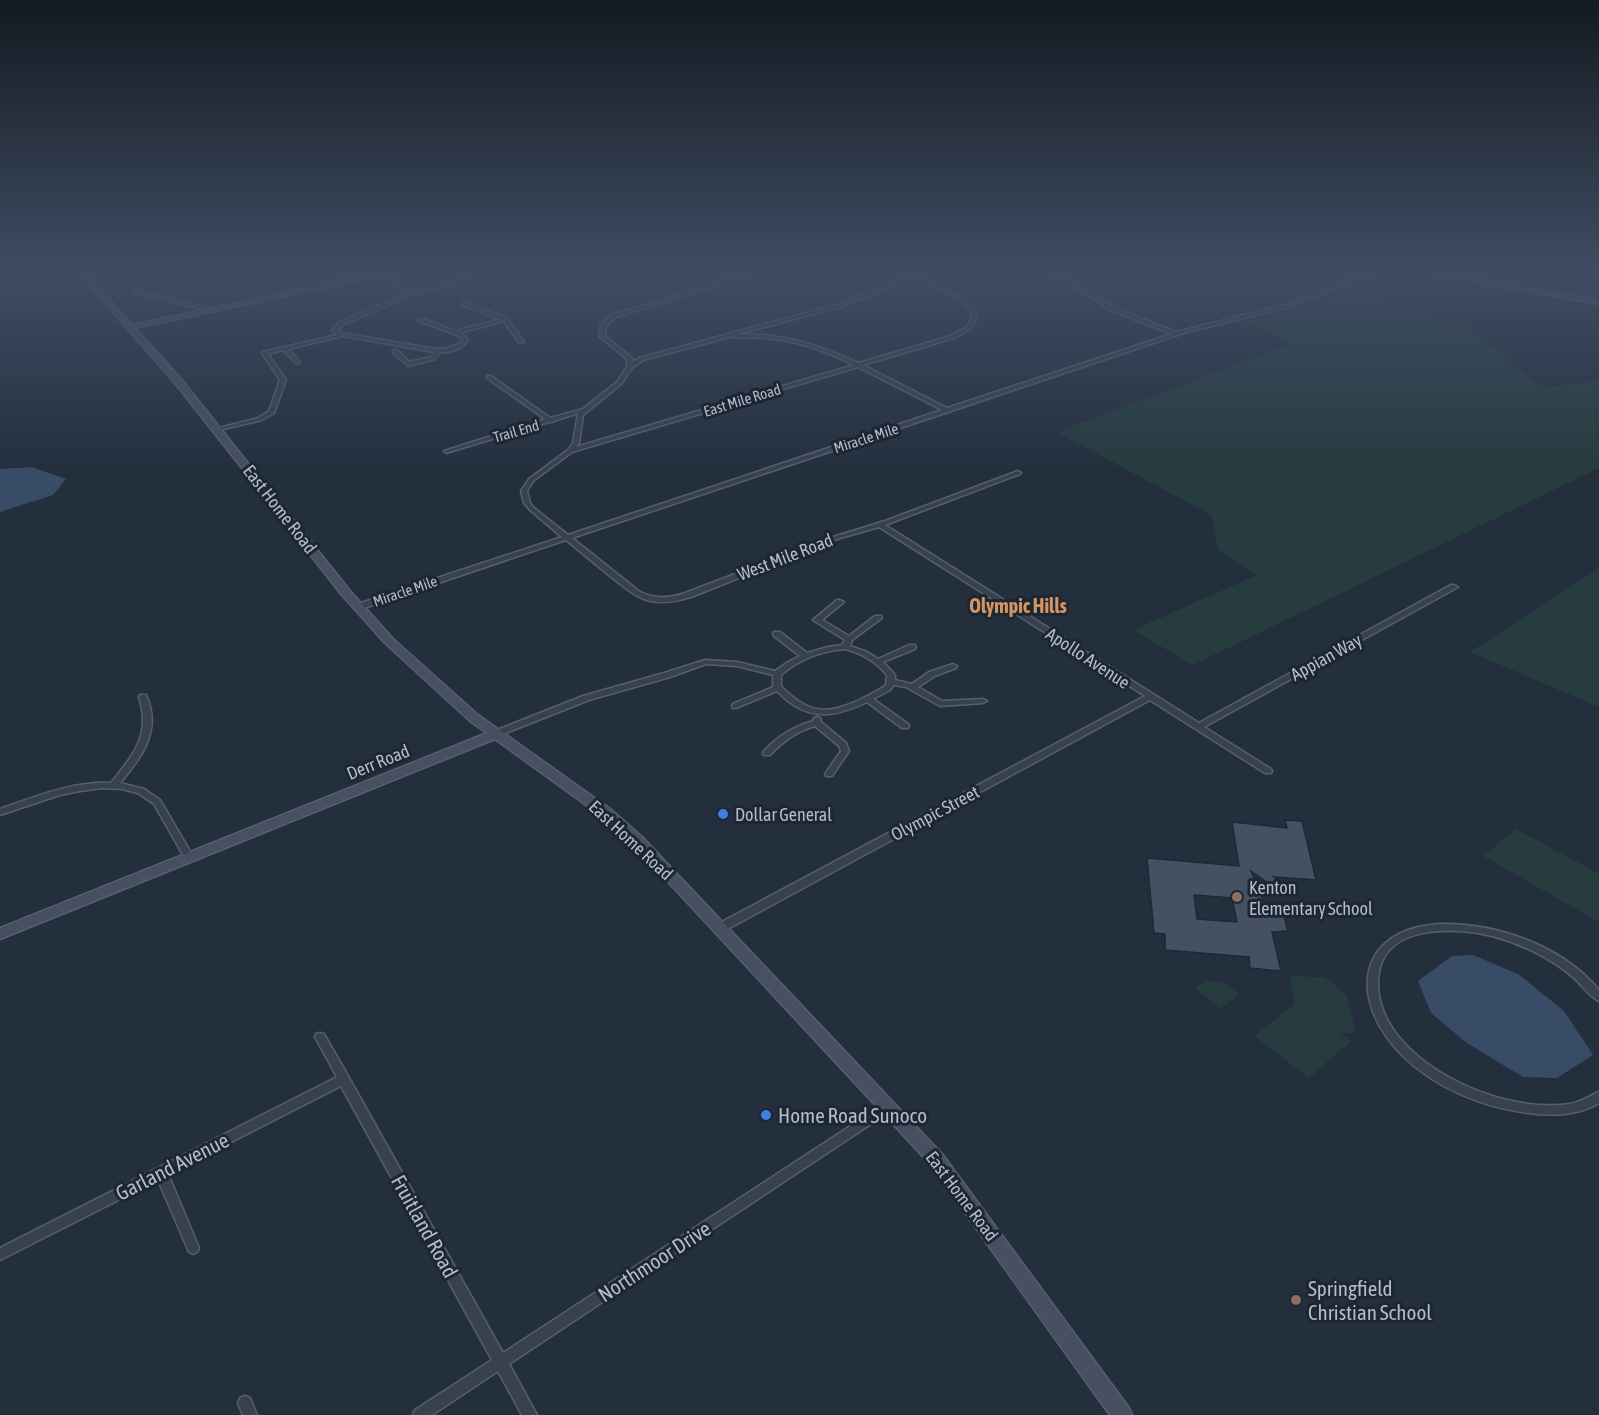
<svg xmlns="http://www.w3.org/2000/svg" width="1599" height="1415" font-family="'Asap Condensed',sans-serif">
<rect width="100%" height="100%" fill="#242f3e"/>
<path fill="#263c3f" d="M1356 289 1462 326 1544 387 1599 381V468L1193 665 1133 630 1257 575 1218 550 1211 515 1057 432 1293 343 1245 322Z
M1599 568V707L1470 652Z
M1516 829 1599 874V922L1483 856Z
M1290 976 1324 977 1346 994 1356 1033H1340L1351 1041 1309 1078 1254 1036 1295 1004Z
M1207 980 1225 983 1239 994 1221 1009 1195 988Z"/>
<path fill="#394c67" d="M32 467 66 479 53 495 0 512V469Z
M1473 955 1518 974 1564 1011 1593 1055 1557 1078 1523 1077 1467 1043 1431 1013 1418 981 1452 956Z"/>
<path fill="#455162" stroke="#1f2835" stroke-width="1.5" fill-rule="evenodd" d="M1285 820 1302 821 1316 880 1274 877 1292 891 1285 895 1251 871 1264 902 1280 903 1288 931 1272 932 1281 971 1250 968 1249 957 1165 950V934L1154 933 1147 858 1239 866 1232 822 1287 828ZM1194 895 1232 898 1237 922 1197 919Z"/>
<g fill="none" stroke-linecap="round" stroke-linejoin="round">
<g stroke="#565f6c" stroke-width="3">
<path id="street" d="M382 273H386L412 291 469 278 471 279 413 294 344 324 338 330 341 333 436 349 448 348 461 343 462 340 457 335 419 321V319H423L458 332 459 330 500 319 462 305V303H464L507 318 524 342 519 343 504 321 463 332 462 334 468 340C463 350 450 352 440 352L435 359 408 366 393 352V350H397L409 362 431 357 434 352 343 336 288 349 300 362 297 364 283 350 268 354 286 380 274 413 262 420 215 431V429L258 418 269 411 280 380 262 353 263 352 337 335 332 330 340 322 407 293 382 275Z
M749 273H756L616 317 606 326 605 336 632 358 633 362 639 358 839 304 908 277 898 273C916 273 957 292 970 305 974 309 975 313 977 317L971 328 954 338 863 365 947 408 1171 334 1111 310 1076 288 1046 273H1052L1080 286 1115 308 1176 332 1288 304 1370 273H1377L1292 306 1184 333 572 538 640 592C655 599 669 599 685 593L833 537 885 521 1018 471 1021 473 1020 474 885 525 1199 723 1451 585H1454L1458 587 1204 727 1271 769 1272 771 1271 773H1265L1150 700 724 931 720 932 716 931 715 928 716 925 1145 696 879 527 837 539 691 597C651 609 640 600 610 576 595 564 581 552 566 540L361 609H355L354 607 355 605 562 537 530 510 524 503 521 491 529 479 568 450 573 443 578 413 554 421 553 422H549L449 452 447 453 444 451 545 419 487 378V376H491L550 418 583 409 617 382 627 367V359L599 336 601 324 612 315ZM912 279C928 285 958 294 968 308 970 311 971 314 972 317L968 326 950 336 859 363 822 348 792 339 765 335 738 334 843 306ZM734 336 736 338C745 338 755 337 764 338 795 340 826 351 854 365L576 447 579 443 583 415 621 384 632 368 643 360ZM858 367 942 410 568 535 534 508 530 503 527 491 533 481 572 452Z
M134 290 213 309V310L211 311 132 292V290Z
M837 600H840L844 602 822 620 849 636 875 616H881L882 618 852 640 850 646 867 652 878 659 909 645H915L916 647 915 649 883 662 895 675V680L912 684 929 672 953 664 957 666 956 668 935 676 918 687 942 701 983 699 987 701 983 703 940 706 906 687 894 685 890 690 873 699 908 724 909 726 908 728H902L867 702C831 719 806 721 777 691L736 708H733L732 706 733 704 773 687V675L737 666 706 664 670 677 589 700 498 736H492L491 734 492 732 583 696 664 673 705 660 737 662 775 671 788 662 800 656 774 636 773 634 774 632H780L807 653 828 647 842 645 845 640 813 620ZM845 649C862 653 876 662 887 675L886 685C877 692 867 696 857 701 824 716 806 712 781 686V675C799 659 821 651 845 649Z
M140 695H146C162 730 142 757 120 783L144 789 160 800 194 858 192 860H186L154 804 138 793 122 789 102 788 80 791 60 795 0 815V809C35 797 73 781 111 783 134 754 151 735 139 697Z
M817 717 820 718 821 722 846 743 849 751 832 776H826L825 774 841 751 839 746 815 726C797 731 783 741 770 755H764L763 753 764 751C778 736 793 727 813 721L814 718Z
M1440 924C1497 923 1561 945 1599 990V1001C1591 998 1580 983 1573 977 1550 958 1520 943 1492 936 1456 927 1387 924 1379 972 1376 989 1380 1006 1388 1021 1418 1076 1509 1113 1570 1104 1581 1102 1589 1096 1599 1092V1103C1577 1116 1552 1116 1528 1113 1482 1107 1435 1088 1402 1055 1349 1002 1354 929 1440 924Z
M320 1033 324 1034 348 1076 503 1353 884 1104 888 1102 892 1104 894 1107 892 1110 509 1364 537 1415H522L498 1371 432 1415H413L415 1410 492 1360 341 1086 168 1174 199 1248 197 1252 193 1254 189 1252 158 1180 0 1260V1248L337 1077 315 1037 316 1034Z
M245 1396 250 1398 257 1415H243L238 1403 240 1398Z"/>
</g>
<g stroke="#565f6c" stroke-width="3">
<path id="secondary" d="M79 273H86L132 325 379 273H392L135 328 181 379 350 591 393 639 478 715 610 809 643 838 942 1154 1129 1408 1132 1415H1110L930 1164 633 844 600 815 495 739 0 939V928L487 733 470 721 385 643 342 595 175 383Z
M1426 273H1442L1599 300V304Z"/>
</g>
<use href="#street" fill="#38414e" fill-rule="evenodd"/>
<use href="#secondary" fill="#465061" fill-rule="evenodd"/>
</g>
<linearGradient id="sky" x2="0" y2="1"><stop stop-color="#141a22"/><stop offset="0.58" stop-color="#3f4d63"/><stop offset="1" stop-color="#3f4d63" stop-opacity="0"/></linearGradient>
<rect width="1599" height="471" fill="url(#sky)"/>
<g fill="#3f7fe0" stroke="#1d2633" stroke-width="2">
<circle cx="723" cy="814" r="6"/>
<circle cx="766" cy="1115" r="6"/>
</g>
<g fill="#8d6e63" stroke="#1d2633" stroke-width="2">
<circle cx="1237" cy="897" r="6"/>
<circle cx="1296" cy="1300" r="6"/>
</g>
<g text-anchor="middle" dominant-baseline="central" stroke-width="6" stroke-linejoin="round" paint-order="stroke">
<g font-size="15" fill="#b4bcc9" stroke="#1d2633">
<text transform="translate(742 400) rotate(-17)">East Mile Road</text>
<text transform="translate(516 431) rotate(-16)">Trail End</text>
<text transform="translate(866 438) rotate(-18)">Miracle Mile</text>
<text transform="translate(405 591) rotate(-19)">Miracle Mile</text>
</g>
<g font-size="18" fill="#b4bcc9" stroke="#1d2633">
<text transform="translate(280 509) rotate(52)">East Home Road</text>
<text transform="translate(785 557) rotate(-21)">West Mile Road</text>
<text transform="translate(1326 657) rotate(-29)">Appian Way</text>
<text transform="translate(1088 658) rotate(33)">Apollo Avenue</text>
<text transform="translate(378 762) rotate(-22)">Derr Road</text>
<text transform="translate(935 813) rotate(-28)">Olympic Street</text>
<text transform="translate(631 840) rotate(43)">East Home Road</text>
<text transform="translate(962 1196) rotate(53)">East Home Road</text>
</g>
<g font-size="18" fill="#b4bcc9" stroke="#1d2633" text-anchor="start">
<text x="735" y="814">Dollar General</text>
<text x="1249" y="887">Kenton<tspan x="1249" dy="21">Elementary School</tspan></text>
</g>
<g font-size="20" font-weight="bold" fill="#d59563" stroke="#1d2633">
<text x="1018" y="605">Olympic Hills</text>
</g>
<g font-size="21" fill="#b4bcc9" stroke="#1d2633" text-anchor="start">
<text x="778" y="1115">Home Road Sunoco</text>
<text x="1308" y="1288">Springfield<tspan x="1308" dy="24">Christian School</tspan></text>
</g>
<g font-size="21" fill="#b4bcc9" stroke="#1d2633">
<text transform="translate(172 1166) rotate(-27)">Garland Avenue</text>
<text transform="translate(425 1226) rotate(61)">Fruitland Road</text>
<text transform="translate(654 1261) rotate(-33)">Northmoor Drive</text>
</g>
</g>
</svg>
